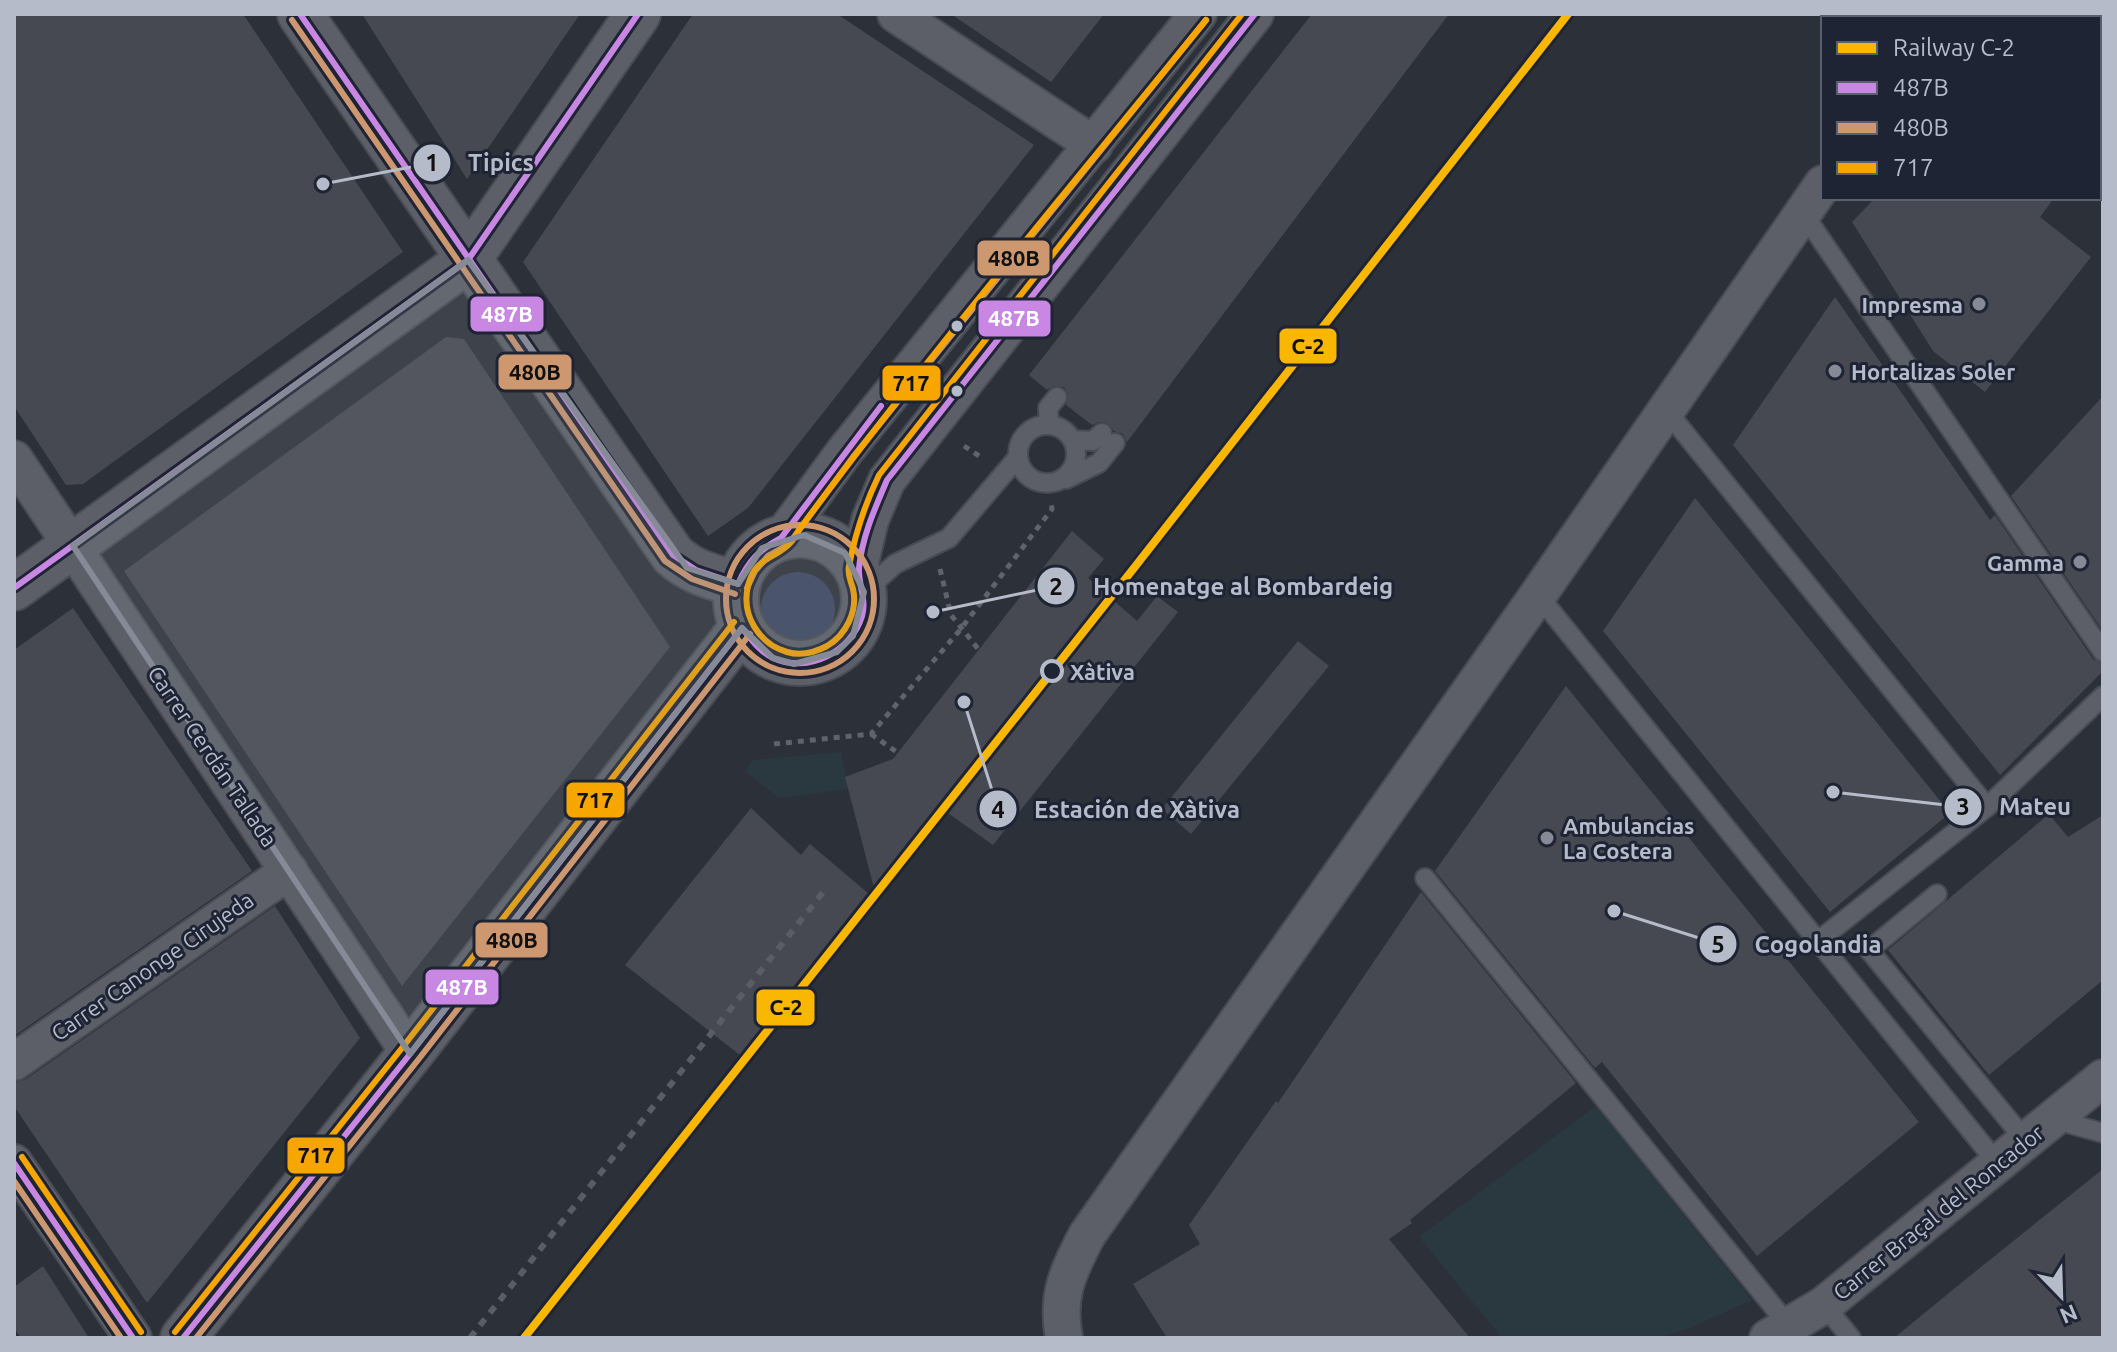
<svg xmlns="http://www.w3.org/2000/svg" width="2117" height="1352" font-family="Ubuntu,sans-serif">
<rect width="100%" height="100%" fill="#2c3039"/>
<path fill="#29393f" d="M841 752 848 789 779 798 745 771 753 760Z
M1596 1106 1752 1300 1690 1328 1658 1338H1502L1419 1237Z"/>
<path fill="#3b4663" d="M761 609a37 37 0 1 1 74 0a37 37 0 1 1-74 0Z"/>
<path fill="#464951" d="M14 14H243L403 252 83 484 66 485 14 406Z
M362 14H580L467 179Z
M693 14H837L1034 145 748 508 708 536 523 262Z
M951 14H1104L1051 82Z
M1312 14H1449L1127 442 1123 434 1114 431 1106 422H1099L1092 425 1066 405 1068 394 1064 387 1054 386 1047 390 1029 375Z
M1875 198H2054L2040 217 2091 257 1985 392 1933 351 1852 222Z
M1835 297 1990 520 1995 515 2093 659 2103 664V671L2000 775 1733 445Z
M446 337 464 339 670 647 402 986 124 571Z
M2103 396V631L2011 496Z
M1695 498 1950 813 1830 912 1603 631Z
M1072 531 1104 559 1088 578 1137 621 1157 596 1178 612 993 845 938 806 874 888 845 777 893 759Z
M73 608 252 871 14 1036V650Z
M1298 641 1329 666 1191 834 1162 809Z
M1566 686 1919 1122 1757 1256 1602 1062 1595 1068 1435 871Z
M751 808 801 855 810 844 869 894 741 1056 625 965Z
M2049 814 2068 837 2103 815V980L1989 1075 1888 950Z
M1421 892 1576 1083 1410 1220 1412 1223 1389 1239 1470 1338H1167L1133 1284 1200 1244 1189 1225 1276 1101 1278 1103Z
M275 906 360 1038 147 1303 14 1106V1083L26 1079Z
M2103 1169V1338H1894L1966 1279Z
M43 1266 89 1338H21L14 1328V1287Z"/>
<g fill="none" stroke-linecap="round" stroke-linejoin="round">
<g stroke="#484b52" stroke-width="22">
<path id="service" d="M1803 213 2103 652
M1666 410 1987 807
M1018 454a29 29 0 1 1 58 0a29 29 0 1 1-58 0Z
M1049 425 1048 408 1057 397
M1073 440 1093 441 1102 433
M1066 479 1099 463 1115 443
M864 592 895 564 949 538 1018 457
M1538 595 1998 1164
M1425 878 1789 1326
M1937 894 1869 950 2026 1141
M1818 941 1987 807 2103 696
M2053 1119 2103 1133
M1824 1305 1851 1338"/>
</g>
<g stroke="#484b52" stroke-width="40">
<path id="minor" d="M896 14 1094 145
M1923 18 1924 14
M2099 163 2103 167
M14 459 410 1054
M781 538 845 451 1198 14
M858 571 870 520 887 480 1255 14
M14 1062 289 871
M14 1163 133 1338
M1064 1338C1056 1295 1068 1272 1087 1235L1538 595 1823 184
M1768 1338 1824 1305 2103 1078"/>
</g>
<g stroke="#484b52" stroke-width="48">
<path id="tertiary" d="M300 14 673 555C693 573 713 577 738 584
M736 599a64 64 0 1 1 128 0a64 64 0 1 1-128 0Z
M14 588 468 260 638 14
M183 1338 410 1054 742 628"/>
</g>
<path stroke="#5f636b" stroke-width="5" stroke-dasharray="6 6" stroke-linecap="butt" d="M964 446 984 459
M940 569 951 615 979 650
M871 734 898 753
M774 744 871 734 960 630 1052 509 1051 501"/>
<use href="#service" stroke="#5c5f67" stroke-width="18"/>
<use href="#minor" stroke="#5c5f67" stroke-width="36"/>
<use href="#tertiary" stroke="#5c5f67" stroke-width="44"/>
<path stroke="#5a5d65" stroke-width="6" stroke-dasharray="8 8" stroke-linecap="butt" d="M470 1338 824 891"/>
<g stroke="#1f2434" stroke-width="12">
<path id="bus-1" d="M300 14 673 555 696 570 738 584
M738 584C748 561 759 550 781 538L881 406
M14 588 468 260 638 14
M14 1163 133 1338
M183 1338 410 1054 742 628C751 639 760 652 773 658 808 674 851 652 862 616 867 600 858 584 859 568 862 537 875 508 887 480L1255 14"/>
</g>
<g stroke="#1f2434" stroke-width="12">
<path id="bus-2" d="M292 20 665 561 692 579 735 594
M726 599a74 74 0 1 1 148 0a74 74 0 1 1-148 0Z
M747 588 755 571 768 556 788 545 853 457 1206 20
M14 1181 121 1338
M196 1338 418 1060 750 634"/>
</g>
<g stroke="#1f2434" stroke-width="12">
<path id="bus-3" d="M1206 20C1069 189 928 355 799 530 796 535 793 541 788 545 772 560 755 558 748 586 741 615 759 644 787 652 801 656 814 653 827 646 846 635 858 611 853 589 851 581 847 575 849 566 855 534 865 504 879 475L1242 14
M22 1157 141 1332
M175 1332 402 1048 734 622"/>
</g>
<use href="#bus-1" stroke="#c787e3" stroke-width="6"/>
<use href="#bus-2" stroke="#cd976f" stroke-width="6"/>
<use href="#bus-3" stroke="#f7a600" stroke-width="6"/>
<g stroke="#1f2434" stroke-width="14">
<path id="rail-1" d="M524 1338 1134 568 1568 14"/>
</g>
<use href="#rail-1" stroke="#fab700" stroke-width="8"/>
</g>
<path fill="#868a97" fill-opacity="0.2" stroke="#868a97" stroke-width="6" stroke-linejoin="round" d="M468 260 687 568 738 584 762 548 804 535 845 553 864 592 853 636 837 652 794 664 773 658 742 628 410 1054 73 546Z"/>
<g fill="#868a97" stroke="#1f2434" stroke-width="3">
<circle cx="1979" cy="304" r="8"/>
<circle cx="1835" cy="371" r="8"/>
<circle cx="2080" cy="562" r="8"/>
<circle cx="1547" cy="838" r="8"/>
</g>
<g fill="#b6bbca" stroke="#1f2434" stroke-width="3">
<circle cx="957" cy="326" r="7"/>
<circle cx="957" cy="391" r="7"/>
</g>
<circle fill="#1f2434" stroke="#b6bbca" stroke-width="4" cx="1052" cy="671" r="10"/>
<g text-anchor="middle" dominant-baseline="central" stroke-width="6" stroke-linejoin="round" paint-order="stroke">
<g font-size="22" font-weight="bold" fill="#b6bbca" stroke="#1f2434" text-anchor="end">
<text x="1963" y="304">Impresma</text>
<text x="1851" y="371" text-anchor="start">Hortalizas Soler</text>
<text x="2064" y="562">Gamma</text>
<text x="1563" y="825" text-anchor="start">Ambulancias<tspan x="1563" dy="25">La Costera</tspan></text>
</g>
<g font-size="22" font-weight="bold" fill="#b6bbca" stroke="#1f2434" text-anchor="start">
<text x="1070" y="671">Xàtiva</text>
</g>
<g font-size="22" fill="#b6bbca" stroke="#1f2434">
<text transform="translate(213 756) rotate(56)">Carrer Cerdán Tallada</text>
<text transform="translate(152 966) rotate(-35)">Carrer Canonge Cirujeda</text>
<text transform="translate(1938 1212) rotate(-39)">Carrer Braçal del Roncador</text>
</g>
</g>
<path fill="none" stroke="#b6bbca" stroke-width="3" d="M323 184L432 163M933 612L1056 586M1833 792L1963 807M964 702L998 809M1614 911L1718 944"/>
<g fill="#b6bbca" stroke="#1f2434" stroke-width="3">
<circle cx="323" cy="184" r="8"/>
<circle cx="933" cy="612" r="8"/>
<circle cx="1833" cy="792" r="8"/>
<circle cx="964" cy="702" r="8"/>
<circle cx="1614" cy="911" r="8"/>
<circle cx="432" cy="163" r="20"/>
<circle cx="1056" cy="586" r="20"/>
<circle cx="1963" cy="807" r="20"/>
<circle cx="998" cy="809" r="20"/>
<circle cx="1718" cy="944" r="20"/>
</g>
<g font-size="24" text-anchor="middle" font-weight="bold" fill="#111">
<text x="432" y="171">1</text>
<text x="1056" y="595">2</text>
<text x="1963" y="815">3</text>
<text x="998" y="818">4</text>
<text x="1718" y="953">5</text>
</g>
<g font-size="24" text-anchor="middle" font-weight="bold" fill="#b6bbca" stroke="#1f2434" stroke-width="6" stroke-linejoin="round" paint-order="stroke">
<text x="501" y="171">Tipics</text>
<text x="1243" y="595">Homenatge al Bombardeig</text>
<text x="2035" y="815">Mateu</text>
<text x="1137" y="818">Estación de Xàtiva</text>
<text x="1818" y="953">Cogolandia</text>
</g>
<g stroke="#1f2434" stroke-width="3">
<rect x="976" y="239" width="75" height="38" rx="8" fill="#cd976f"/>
<rect x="469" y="295" width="76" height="38" rx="8" fill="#c787e3"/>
<rect x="977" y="299" width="75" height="39" rx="8" fill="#c787e3"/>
<rect x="1278" y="327" width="60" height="38" rx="8" fill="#fab700"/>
<rect x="497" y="353" width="76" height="38" rx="8" fill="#cd976f"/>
<rect x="881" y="364" width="61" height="38" rx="8" fill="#f7a600"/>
<rect x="565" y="781" width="61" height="38" rx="8" fill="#f7a600"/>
<rect x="474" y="921" width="75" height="38" rx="8" fill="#cd976f"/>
<rect x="424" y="968" width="76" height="38" rx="8" fill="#c787e3"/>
<rect x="755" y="988" width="61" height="39" rx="8" fill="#fab700"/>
<rect x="286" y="1136" width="60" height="39" rx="8" fill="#f7a600"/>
</g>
<g font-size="22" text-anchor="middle" font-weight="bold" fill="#fff">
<text x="507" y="322">487B</text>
<text x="1014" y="326">487B</text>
<text x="462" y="995">487B</text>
</g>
<g font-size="22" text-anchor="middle" font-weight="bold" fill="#111">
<text x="1014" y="266">480B</text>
<text x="1308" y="354">C-2</text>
<text x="535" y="380">480B</text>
<text x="911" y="391">717</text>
<text x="595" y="808">717</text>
<text x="512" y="948">480B</text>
<text x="786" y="1015">C-2</text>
<text x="316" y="1163">717</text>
</g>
<rect width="2117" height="1352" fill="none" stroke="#b6bbca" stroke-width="32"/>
<rect x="1821" y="16" width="280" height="184" fill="#1f2434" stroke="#5b6070" stroke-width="2"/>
<rect x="1837" y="42" width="40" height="12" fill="#fab700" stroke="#5b6070" stroke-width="2"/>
<text x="1893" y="56" font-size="24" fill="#b6bbca">Railway C-2</text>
<rect x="1837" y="82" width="40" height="12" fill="#c787e3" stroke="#5b6070" stroke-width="2"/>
<text x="1893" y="96" font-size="24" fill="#b6bbca">487B</text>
<rect x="1837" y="122" width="40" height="12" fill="#cd976f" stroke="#5b6070" stroke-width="2"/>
<text x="1893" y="136" font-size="24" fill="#b6bbca">480B</text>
<rect x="1837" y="162" width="40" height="12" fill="#f7a600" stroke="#5b6070" stroke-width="2"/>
<text x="1893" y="176" font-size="24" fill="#b6bbca">717</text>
<g transform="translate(2061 1296) rotate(157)" stroke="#1f2434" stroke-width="6" paint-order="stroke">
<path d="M0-6L14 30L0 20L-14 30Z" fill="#b6bbca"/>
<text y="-12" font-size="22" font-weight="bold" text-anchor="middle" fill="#b6bbca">N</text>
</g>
</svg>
